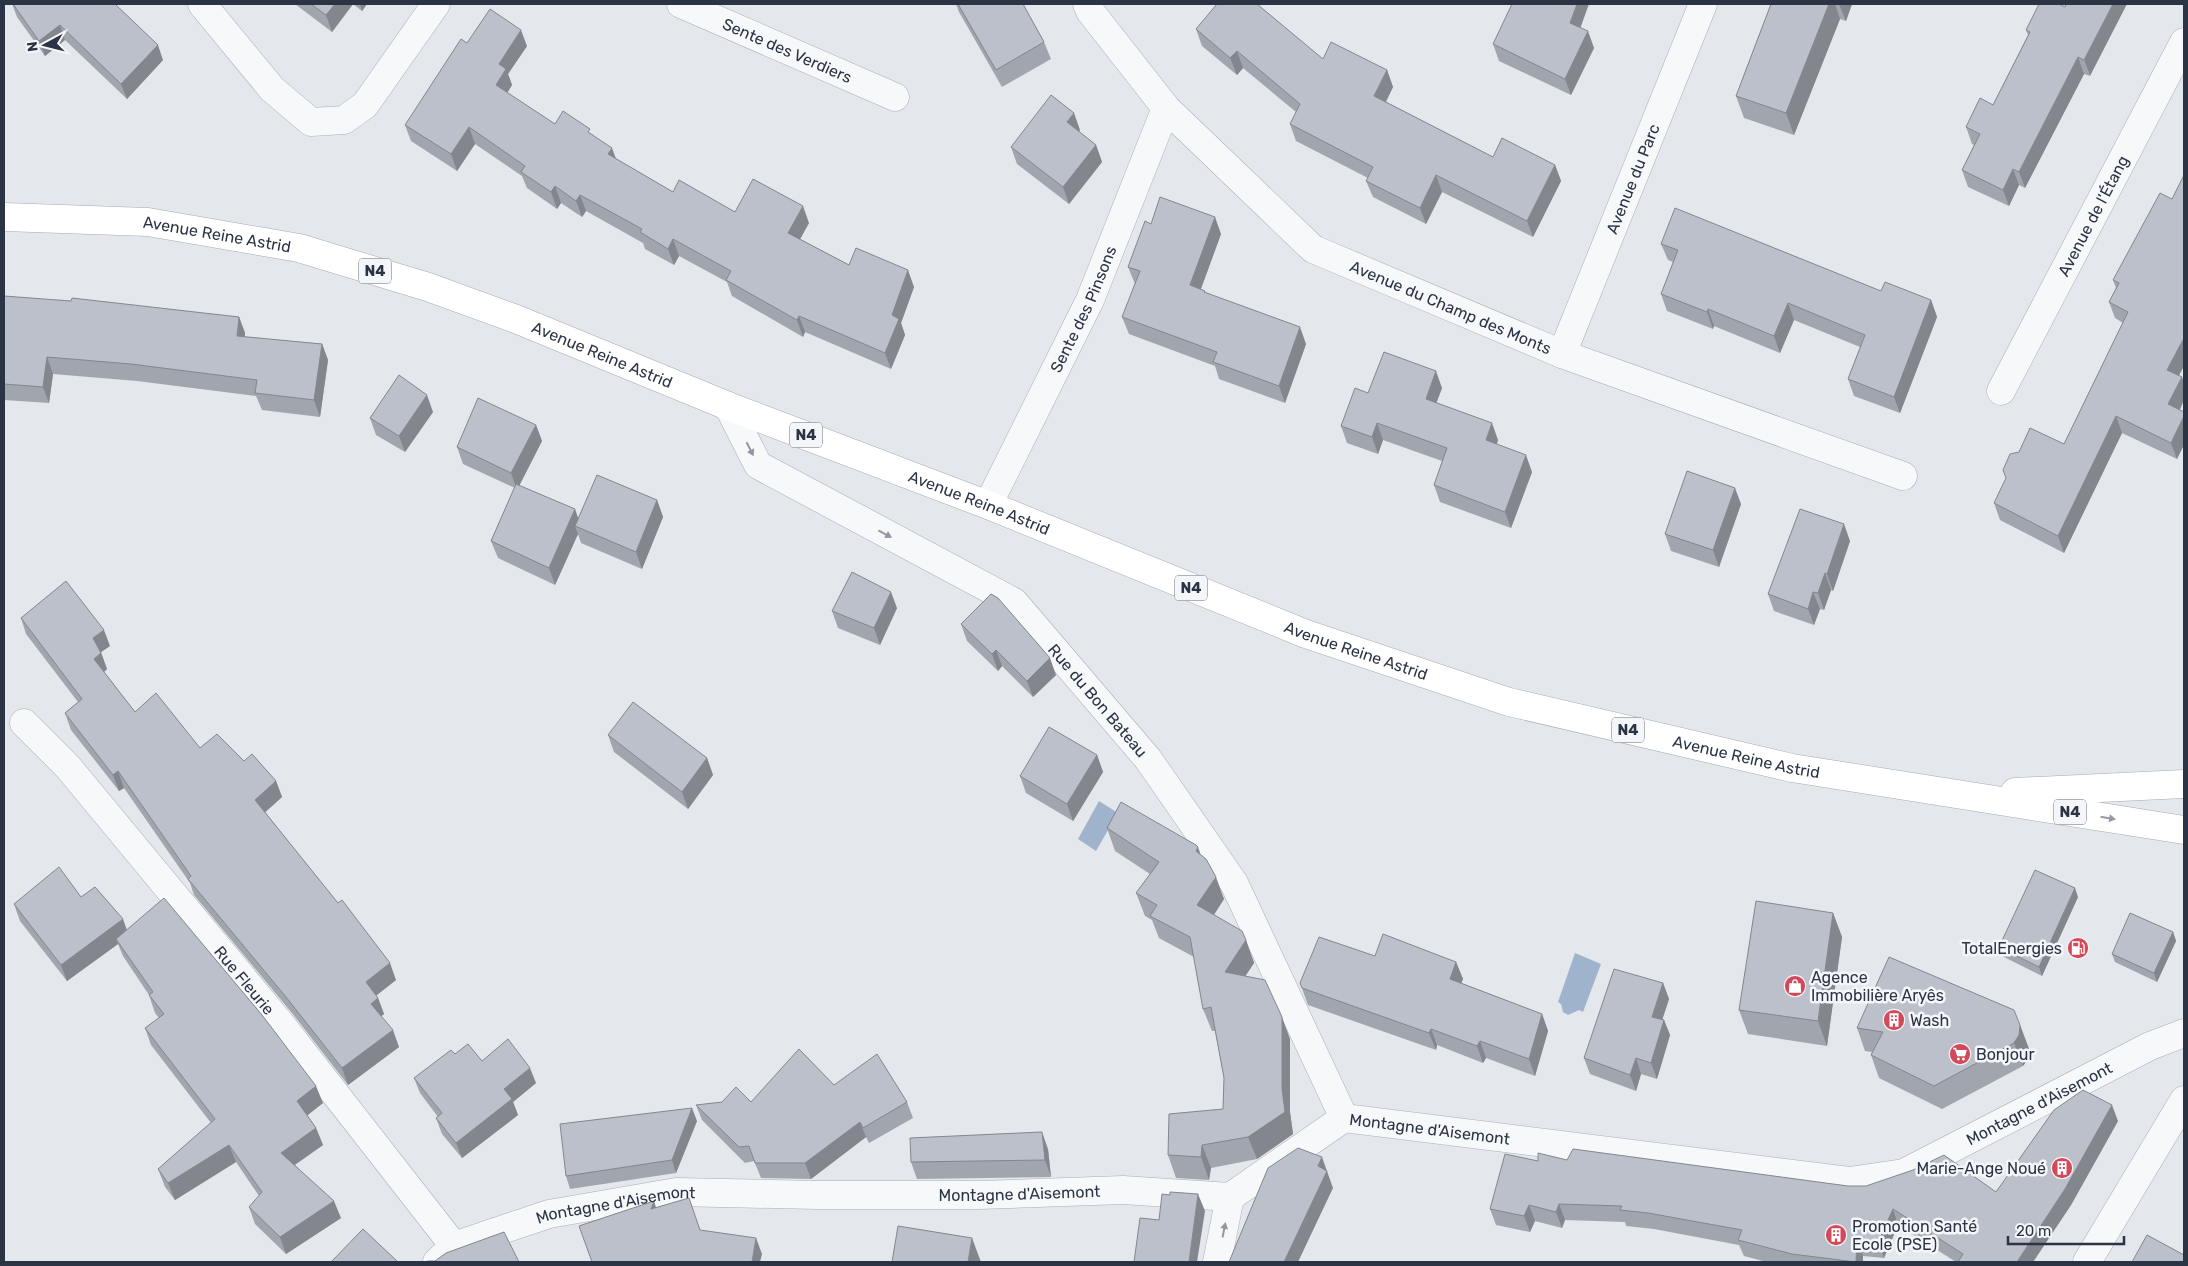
<svg xmlns="http://www.w3.org/2000/svg" width="2188" height="1266" font-family="Rubik,sans-serif">
<rect width="100%" height="100%" fill="#e4e7ec"/>
<path fill="#9fb4cc" d="M1099 801 1118 813 1096 851 1078 839Z
M1575 953 1601 964 1583 1012 1579 1010 1568 1015 1563 1012 1561 1004 1558 1002Z"/>
<g fill="none" stroke-linecap="round" stroke-linejoin="round">
<g stroke="#a9aeb7" stroke-width="29">
<g id="minor">
<path d="M202 4 272 89 311 122 344 120 365 105 436 4"/>
<path id="s1" d="M681 4 895 97"/>
<path id="s2" d="M1087 4 1090 11 1166 108 1313 249 1562 354 1903 476"/>
<path id="s3" d="M1562 354 1703 4"/>
<path id="s4" d="M2001 391 2184 42"/>
<path id="s5" d="M728 406 758 465 1014 602 1148 759 1234 883 1344 1118"/>
<path id="s6" d="M988 505 1090 300 1166 108"/>
<path id="s7" d="M24 723 68 767 280 1023 454 1246"/>
<path id="s8" d="M437 1262 454 1246 549 1214 676 1192 817 1195H979L1123 1190 1230 1197 1344 1118 1849 1181 1904 1173 2150 1046 2184 1033"/>
<path d="M1217 1262 1230 1197"/>
<path d="M2087 1262 2184 1100"/>
</g>
</g>
<g stroke="#a3abb8" stroke-width="29">
<g id="major">
<path id="s9" d="M4 217 148 222 299 248 428 287 516 319 728 406 988 505 1306 634 1509 702 1792 768 2184 830"/>
<path d="M2015 792 2184 784"/>
</g>
</g>
<use href="#minor" stroke="#f7f8fa" stroke-width="28"/>
<use href="#major" stroke="#fff" stroke-width="28"/>
</g>
<path fill="#a1a5ae" d="M12 4H115L163 60 127 99 65 40 45 56 17 17Z
M295 4H367L362 11 353 4 332 32Z
M956 4H1023L1044 42 1051 59 1002 87 959 12Z
M1771 4H1852L1846 21 1840 19 1794 135 1744 118 1736 96Z
M2065 7 2090 76 2084 74 2025 188 2019 185 2009 206 1968 187 1962 170 1974 145 1972 144 1966 127 1993 105 2028 35 2026 30Z
M1580 28 1594 48 1571 95 1499 61 1493 44Z
M1196 29 1323 59 1387 70 1393 87 1386 102 1493 157 1555 165 1561 181 1533 237 1442 192 1426 224 1373 197 1366 181 1368 178 1296 141 1290 124 1296 112 1243 68 1237 75 1202 46Z
M467 43 527 46 508 74 512 85 507 93 555 124 592 134 616 159 673 192 735 212 809 223 800 239 849 265 914 287 901 323 905 335 891 369 805 332 803 337 732 296 727 282 679 256 674 265 645 249 643 243 586 211 582 217 561 203 557 209 527 188 522 176 475 144 457 171 411 141 405 125Z
M1080 130 1079 132 1096 145 1102 162 1069 204 1017 164 1011 147Z
M2184 175V366L2179 375 2182 377 2184 384V400L2180 410 2177 459 2122 433 2064 553 2000 520 1994 503 2064 444 2123 323 2115 318 2109 302 2116 288 2113 280 2172 199Z
M1151 224 1221 234 1201 289 1205 291 1206 293 1306 344 1285 403 1219 379 1215 366 1129 334 1122 317 1135 284 1128 267Z
M1661 244 1881 291 1931 300 1937 317 1900 413 1854 396 1848 379 1860 347 1794 320 1780 353 1714 326 1713 329 1667 311 1661 294 1673 262 1668 260Z
M4 296 239 317 245 333V337L322 344 328 360 320 417 262 410 256 396 137 381 53 374 49 403 4 400Z
M1442 388 1436 403 1498 440 1497 444 1532 472 1511 528 1440 502 1434 485 1442 461 1383 440 1378 454 1347 443 1341 426 1368 393Z
M433 412 405 452 376 435 370 418Z
M536 425 542 441 519 486 578 518 657 500 663 517 642 569 581 543 578 534 555 585 498 558 491 541 515 488 463 464 457 447Z
M1741 504 1719 567 1671 551 1665 534Z
M1850 541 1833 591 1831 590 1824 610 1820 609 1814 625 1774 611 1768 594Z
M897 608 880 645 838 628 832 611Z
M21 618 110 646 101 652 107 669 104 672 135 712 200 748 244 761 276 781 282 797 265 812 396 980 376 995 378 998 384 1014 381 1016 399 1047 348 1085 292 1013 194 895 190 883 124 788 119 791 71 730 65 713 78 702 26 634Z
M961 624 1056 675 1033 697 1002 666 998 671 967 641Z
M608 735 707 758 713 775 688 809 614 752Z
M1097 755 1103 772 1073 821 1026 793 1020 776Z
M1107 828 1200 854 1224 899 1214 915 1246 940 1254 963 1245 976 1290 1039V1112L1293 1134 1257 1159 1211 1168 1209 1180 1176 1178 1168 1155 1223 1109 1224 1078 1215 1031H1212L1203 1009 1194 957 1159 938 1152 920 1145 916 1136 893 1150 874 1115 851Z
M81 897 127 930 323 1103 307 1115 316 1128 323 1145 295 1165 341 1218 286 1254 255 1224 249 1207 259 1196 236 1162 175 1200 165 1187 158 1169 211 1123 151 1045 145 1028 159 1018 155 1013 149 995 123 956 118 944 67 981 20 921 14 904Z
M2078 897 2042 976 2002 956 1999 947Z
M1833 913 1842 937 1827 1046 1748 1034 1739 1010Z
M2173 932 2176 941 2157 982 2115 962 2112 954Z
M1375 956 1456 962 1463 979 1461 983 1542 1014 1548 1031 1535 1076 1486 1058 1483 1063 1437 1045 1436 1050 1308 1005 1300 983Z
M1663 983 1669 999 1662 1019 1664 1020 1670 1035 1657 1079 1641 1074 1636 1091 1590 1074 1584 1058Z
M2020 1025 2029 1049 2028 1059 2023 1066 1942 1109 1879 1078 1871 1055 1872 1052 1865 1051 1857 1028Z
M455 1054 482 1061 536 1083 513 1102 518 1115 462 1158 442 1134 436 1118 438 1117 420 1093 414 1078Z
M834 1085 907 1102 913 1118 869 1143 866 1137 811 1179 761 1178 754 1161 745 1163 702 1120 696 1105 751 1102Z
M697 1121 676 1173 570 1189 566 1176Z
M2118 1121 2071 1205 2033 1262H1956L1898 1225 1884 1258 1863 1256V1262H1767L1744 1256 1739 1245 1654 1229 1626 1226 1625 1222 1565 1220 1562 1228 1535 1221 1530 1232 1496 1225 1490 1209 1538 1161 1567 1160 1848 1186 1996 1192Z
M1048 1149 1051 1177 917 1179 911 1162Z"/>
<path fill="#83868d" d="M335 4H353L332 32 326 15Z
M360 4H367L362 11Z
M1577 4H1589L1576 40 1570 23Z
M1829 4H1835L1840 19 1794 135 1786 113Z
M1839 4H1852L1846 21Z
M2113 4H2127L2090 76 2084 60Z
M60 25 65 40 45 56 39 41Z
M521 30 527 46 508 74 512 85 502 101 496 85 499 64Z
M1588 31 1594 48 1571 95 1565 79Z
M158 45 163 60 127 99 121 84Z
M1237 51 1243 68 1237 75 1230 58Z
M2078 57 2084 74 2025 188 2019 172Z
M1387 70 1393 87 1380 113 1374 96Z
M1074 113 1080 130 1073 139 1067 122Z
M469 127 475 144 457 171 451 154Z
M1096 145 1102 162 1069 204 1063 187Z
M612 148 618 164 608 154Z
M1555 165 1561 181 1533 237 1527 221Z
M2013 169 2019 185 2009 206 2003 190Z
M1436 175 1442 192 1426 224 1420 208Z
M555 186 561 203 557 209 551 192Z
M580 195 586 211 582 217 576 201Z
M803 206 809 223 794 250 788 233Z
M1215 217 1221 234 1196 302 1190 285Z
M673 239 679 256 674 265 668 249Z
M908 270 914 287 901 323 905 335 891 369 885 353 892 315Z
M1931 300 1937 317 1900 413 1894 397Z
M1788 303 1794 320 1780 353 1774 336Z
M1708 309 1714 326 1713 329 1707 312Z
M799 316 805 332 803 337 797 320Z
M239 317 245 333 243 353 237 336Z
M1300 327 1306 344 1285 403 1279 386Z
M2184 338V366L2173 386 2167 370Z
M322 344 328 360 320 417 314 400Z
M47 357 53 374 49 403 43 387Z
M1436 371 1442 388 1432 415 1426 399Z
M2182 377 2184 384V400L2174 421 2168 404Z
M427 395 433 412 405 452 399 436Z
M2116 416 2122 433 2064 553 2058 536Z
M2184 416V445L2177 459 2171 443Z
M1377 423 1383 440 1378 454 1372 437Z
M1492 423 1498 440 1492 457 1486 440Z
M536 425 542 441 517 490 511 473Z
M1526 455 1532 472 1511 528 1505 512Z
M1735 488 1741 504 1719 567 1713 550Z
M657 500 663 517 642 569 636 552Z
M575 509 581 526H575L578 534 555 585 549 568Z
M1844 524 1850 541 1833 591 1827 574Z
M1825 573 1831 590 1824 610 1818 593Z
M891 592 897 608 880 645 874 628Z
M1813 592 1820 609 1814 625 1808 609Z
M104 630 110 646 98 654 93 638Z
M996 650 1002 666 998 671 992 654Z
M101 653 107 669 100 675 94 659Z
M1050 658 1056 675 1033 697 1027 681Z
M1097 755 1103 772 1073 821 1067 804Z
M707 758 713 775 688 809 682 792Z
M118 771 124 788 119 791 113 775Z
M276 781 282 797 261 816 255 800Z
M1198 847 1206 870 1196 851Z
M1216 877 1224 899 1205 928 1197 905Z
M2075 888 2078 897 2042 976 2039 967Z
M1833 913 1842 937 1827 1046 1818 1021Z
M123 919 129 936 116 939 118 944 67 981 61 965Z
M2173 932 2176 941 2157 982 2154 973Z
M1246 940 1254 963 1233 995 1225 972Z
M1456 962 1463 979 1456 996 1450 979Z
M390 963 396 980 372 999 366 982Z
M1663 983 1669 999 1658 1033 1652 1017Z
M378 998 384 1014 377 1020 371 1004Z
M1542 1014 1548 1031 1535 1076 1529 1059Z
M1282 1017 1290 1039V1112L1293 1134 1257 1159 1248 1137 1282 1089Z
M1664 1020 1670 1035 1657 1079 1651 1063Z
M2020 1025 2029 1049 2028 1059 2023 1066 2014 1043Z
M1431 1029 1437 1045 1436 1050 1429 1033Z
M393 1030 399 1047 348 1085 342 1068Z
M1480 1041 1486 1058 1483 1063 1477 1046Z
M1636 1058 1641 1074 1636 1091 1630 1075Z
M530 1068 536 1083 513 1102 518 1115 462 1158 456 1143 504 1089Z
M316 1086 323 1103 304 1118 297 1101Z
M2112 1105 2118 1121 2071 1205 2033 1262H2017Z
M692 1108 697 1121 676 1173 672 1160Z
M860 1122 866 1137 811 1179 805 1163Z
M316 1128 323 1145 287 1170 281 1153Z
M1042 1132 1048 1149 1051 1177 1045 1160Z
M229 1145 236 1162 175 1200 168 1183Z
M1202 1145 1211 1168 1209 1180 1201 1157Z
M1322 1157 1333 1188 1298 1262H1284L1318 1166Z
M1198 1194 1205 1211 1197 1262H1189Z
M334 1201 341 1218 286 1254 280 1237Z
M654 1201 659 1217 651 1209Z
M1559 1204 1565 1220 1562 1228 1556 1212Z
M1529 1205 1535 1221 1530 1232 1524 1216Z
M1893 1209 1898 1225 1884 1258 1878 1242Z
M756 1238 762 1254 760 1262H752Z
M972 1238 981 1262H968Z
M1857 1240 1863 1256V1262H1856Z"/>
<path fill="#bbc0ca" stroke="#83868d" d="M13 4H115L158 45 121 84 60 25 39 41Z
M311 4H335L326 15Z
M958 4H1023L1044 42 996 70Z
M1217 4H1257L1323 59 1331 42 1387 70 1374 96 1493 157 1502 138 1555 165 1527 221 1436 175 1420 208 1366 181 1373 167 1290 124 1300 104 1237 51 1230 58 1196 29Z
M1512 4H1577L1570 23 1588 31 1565 79 1493 44Z
M1771 4H1829L1786 113 1736 96Z
M2039 4H2059L2065 7 2066 4H2113L2084 60 2078 57 2019 172 2013 169 2003 190 1962 170 1980 134 1966 127 1980 98 1993 105 2030 32 2026 30Z
M490 9 521 30 499 64 506 69 496 85 555 124 563 111 590 129 588 132 612 148 608 154 673 192 679 180 735 212 753 179 803 206 788 233 849 265 856 248 908 270 892 315 899 319 885 353 799 316 797 320 726 280 731 271 673 239 668 249 640 232 642 229 580 195 576 201 555 186 551 192 521 172 525 166 469 127 451 154 405 125 461 39 467 43Z
M1051 95 1074 113 1067 122 1096 145 1063 187 1011 147Z
M2184 175V338L2167 370 2182 377 2168 404 2184 412V416L2171 443 2116 416 2058 536 1994 503 2006 478 2003 470 2010 454 2019 452 2030 428 2064 444 2128 312 2109 302 2119 283 2113 280 2160 193 2172 199Z
M1160 197 1215 217 1190 285 1205 291 1204 292 1300 327 1279 386 1213 362 1217 352 1122 317 1140 271 1128 267 1145 221 1151 224Z
M1675 208 1881 291 1885 282 1931 300 1894 397 1848 379 1865 335 1788 303 1774 336 1708 309 1707 312 1661 294 1678 250 1661 244Z
M4 296 71 301 72 298 239 317 237 336 322 344 314 400 255 393 257 380 131 364 47 357 43 387 4 384Z
M1384 352 1436 371 1426 399 1492 423 1486 440 1526 455 1505 512 1434 485 1447 448 1377 423 1372 437 1341 426 1355 388 1368 393Z
M399 375 427 395 399 436 370 418Z
M478 398 536 425 511 473 457 447Z
M1687 471 1735 488 1713 550 1665 534Z
M597 475 657 500 636 552 575 526Z
M516 484 575 509 549 568 491 541Z
M1800 509 1844 524 1827 574 1825 573 1818 593 1813 592 1808 609 1768 594Z
M852 572 891 592 874 628 832 611Z
M66 581 104 630 93 638 101 653 94 659 135 712 156 693 200 748 217 734 244 761 252 754 276 781 255 800 338 903 342 900 390 963 366 982 378 998 371 1004 393 1030 342 1068 286 997 188 879 191 876 118 771 113 775 65 713 82 699 21 618Z
M991 594 998 598 1050 658 1027 681 996 650 992 654 961 624Z
M633 702 707 758 682 792 608 735Z
M1049 727 1097 755 1067 804 1020 776Z
M1121 802 1196 845 1198 847 1196 851 1206 859 1216 877 1197 905 1242 931 1246 940 1225 972 1265 980 1282 1017V1089L1285 1112 1248 1137 1202 1145 1201 1157 1168 1155 1169 1114 1223 1109 1224 1078 1211 1007 1203 1009 1190 937 1150 916 1157 905 1136 893 1159 862 1107 828Z
M59 867 81 897 95 887 123 919 61 965 14 904Z
M2035 870 2075 888 2039 967 1999 947Z
M164 898 262 1015 316 1086 297 1101 316 1128 281 1153 334 1201 280 1237 249 1207 262 1192 229 1145 168 1183 158 1169 215 1119 145 1028 164 1014 149 995 153 992 116 939Z
M1756 901 1833 913 1818 1021 1739 1010Z
M2130 913 2173 932 2154 973 2112 954Z
M1383 934 1456 962 1450 979 1542 1014 1529 1059 1480 1041 1477 1046 1431 1029 1429 1033 1302 988 1300 983 1319 937 1375 956Z
M1889 957 2014 1010 2020 1025 2019 1035 2014 1043 1934 1086 1871 1055 1883 1032 1857 1028Z
M1614 969 1663 983 1652 1017 1664 1020 1651 1063 1636 1058 1630 1075 1584 1058Z
M508 1039 530 1068 504 1089 512 1099 456 1143 436 1118 442 1113 414 1078 451 1050 455 1054 468 1044 482 1061Z
M799 1049 834 1085 877 1054 907 1102 863 1128 860 1122 805 1163H755L749 1146 739 1147 696 1105 722 1102 736 1087 751 1102Z
M2083 1090 2112 1105 2065 1189 2017 1262H1958L1963 1254 1893 1209 1878 1242 1857 1240 1856 1262 1792 1254 1738 1240 1742 1230 1648 1213 1620 1210 1622 1206 1559 1204 1556 1212 1529 1205 1524 1216 1490 1209 1505 1154 1538 1161V1153L1567 1160 1573 1149 1848 1186H1866L1913 1170 1944 1155 1996 1192 2054 1110Z
M692 1108 672 1160 566 1176 560 1124Z
M1042 1132 1045 1160 911 1162 910 1138Z
M1298 1148 1322 1157 1318 1166 1327 1171 1284 1262H1229L1268 1168Z
M1170 1192 1198 1194 1189 1262H1134L1140 1218 1159 1220 1162 1194 1170 1195Z
M689 1198 700 1230 756 1238 752 1262H592L579 1226 654 1201 651 1209Z
M898 1226 972 1238 968 1262H892Z
M363 1229 398 1262H331Z
M504 1232 519 1262H424L428 1261H435L446 1253Z
M2147 1235 2184 1255V1262H2132Z"/>
<defs><path id="oneway-solid" d="M-6-.8H1V-3.2L6.5 0L1 3.2V.8H-6Z" transform="scale(1.25)"/></defs>
<g fill="#9196a0">
<use href="#oneway-solid" transform="translate(750 449) rotate(63)"/>
<use href="#oneway-solid" transform="translate(885 534) rotate(28)"/>
<use href="#oneway-solid" transform="translate(1224 1230) rotate(-79)"/>
</g>
<use fill="#959aa2" href="#oneway-solid" transform="translate(2108 818) rotate(9)"/>
<defs>
<g id="fuel-disc" transform="scale(1.125)"><circle r="9.5" fill="#d1495b" stroke="#f4f6f9"/><path d="M-5.5-6h7V0h2V4h1.3V-2.5L3-4.5l.8-.8L6-3V5H2.5V1h-1V6h-7ZM-4.2-4.7v3.2H.2V-4.7Z" fill="#fff"/></g>
<g id="shop-disc" transform="scale(1.125)"><circle r="9.5" fill="#d1495b" stroke="#f4f6f9"/><path d="M-5-2.5h2.3a2.7 3.5 0 0 1 5.4 0H5L5.5 6h-11ZM-1.5-2.5h3a1.5 2.3 0 0 0-3 0Z" fill="#fff"/></g>
<g id="building-disc" transform="scale(1.125)"><circle r="9.5" fill="#d1495b" stroke="#f4f6f9"/><path d="M-4-6H4V6H1V3H-1V6H-4ZM-2.5-4.3h1.7v1.8h-1.7ZM.8-4.3h1.7v1.8H.8ZM-2.5-1h1.7V.8h-1.7ZM.8-1h1.7V.8H.8Z" fill="#fff"/></g>
<g id="supermarket-disc" transform="scale(1.125)"><circle r="9.5" fill="#d1495b" stroke="#f4f6f9"/><path d="M-6-5.5h2.5l.6 2H6L4.5 2H-2.5L-4.4-4H-6ZM-1.5 3.2a1.3 1.3 0 1 0 .1 0ZM3 3.2a1.3 1.3 0 1 0 .1 0Z" fill="#fff"/></g>
</defs>
<g fill-rule="evenodd">
<use href="#fuel-disc" x="2078" y="948"/>
<use href="#shop-disc" x="1795" y="986"/>
<use href="#building-disc" x="1894" y="1020"/>
<use href="#supermarket-disc" x="1960" y="1054"/>
<use href="#building-disc" x="2062" y="1168"/>
<use href="#building-disc" x="1836" y="1235"/>
</g>
<g text-anchor="middle" dominant-baseline="central" stroke-width="5" stroke-linejoin="round" paint-order="stroke">
<g fill="#f4f6f9" stroke="#676e7b" stroke-width="1">
<rect x="359" y="258.5" width="32" height="25" rx="4"/>
<rect x="790" y="422.5" width="32" height="25" rx="4"/>
<rect x="1175" y="575.5" width="32" height="25" rx="4"/>
<rect x="1612" y="717.5" width="32" height="25" rx="4"/>
<rect x="2054" y="799.5" width="32" height="25" rx="4"/>
</g>
<g font-size="15" font-weight="bold" fill="#2b3445">
<text x="375" y="271">N4</text>
<text x="806" y="435">N4</text>
<text x="1191" y="588">N4</text>
<text x="1628" y="730">N4</text>
<text x="2070" y="812">N4</text>
</g>
<g font-size="16" fill="#2b3445" stroke="#f4f6f9">
<text stroke="none"><textPath href="#s1" startOffset="116">Sente des Verdiers</textPath></text>
<text stroke="none"><textPath href="#s3" startOffset="189">Avenue du Parc</textPath></text>
<text stroke="none"><textPath href="#s4" startOffset="198">Avenue de l'Étang</textPath></text>
<text stroke="none"><textPath href="#s9" startOffset="214">Avenue Reine Astrid</textPath></text>
<text stroke="none"><textPath href="#s2" startOffset="484">Avenue du Champ des Monts</textPath></text>
<text stroke="none"><textPath href="#s6" startOffset="218">Sente des Pinsons</textPath></text>
<text stroke="none"><textPath href="#s9" startOffset="619">Avenue Reine Astrid</textPath></text>
<text stroke="none"><textPath href="#s9" startOffset="1024">Avenue Reine Astrid</textPath></text>
<text stroke="none"><textPath href="#s9" startOffset="1429">Avenue Reine Astrid</textPath></text>
<text stroke="none"><textPath href="#s5" startOffset="486">Rue du Bon Bateau</textPath></text>
<text stroke="none"><textPath href="#s9" startOffset="1834">Avenue Reine Astrid</textPath></text>
<text stroke="none"><textPath href="#s7" startOffset="339">Rue Fleurie</textPath></text>
<text stroke="none"><textPath href="#s8" startOffset="1662">Montagne d'Aisemont</textPath></text>
<text stroke="none"><textPath href="#s8" startOffset="1032">Montagne d'Aisemont</textPath></text>
<text stroke="none"><textPath href="#s8" startOffset="596">Montagne d'Aisemont</textPath></text>
<text stroke="none"><textPath href="#s8" startOffset="191">Montagne d'Aisemont</textPath></text>
</g>
<g font-size="16" fill="#2b3445" stroke="#f4f6f9" text-anchor="start">
<text x="2062" y="948" text-anchor="end">TotalEnergies</text>
<text x="1811" y="977">Agence<tspan x="1811" dy="18">Immobilière Aryês</tspan></text>
<text x="1910" y="1020">Wash</text>
<text x="1976" y="1054">Bonjour</text>
<text x="2046" y="1168" text-anchor="end">Marie-Ange Noué</text>
<text x="1852" y="1226">Promotion Santé<tspan x="1852" dy="18">Ecole (PSE)</tspan></text>
</g>
</g>
<rect width="2188" height="1266" fill="none" stroke="#2b3445" stroke-width="10"/>
<g transform="translate(45 45) rotate(263)" stroke="#f4f6f9" stroke-width="4" paint-order="stroke">
<path d="M0-4L9 19L0 12L-9 19Z" fill="#2b3445"/>
<text y="-8" font-size="14" font-weight="bold" text-anchor="middle" fill="#2b3445">N</text>
</g>
<path d="M2008 1236v8h116v-8" fill="none" stroke="#2b3445" stroke-width="2.5"/>
<text x="2016" y="1236" font-size="15" fill="#2b3445" stroke="#f4f6f9" stroke-width="4" paint-order="stroke">20 m</text>
</svg>
